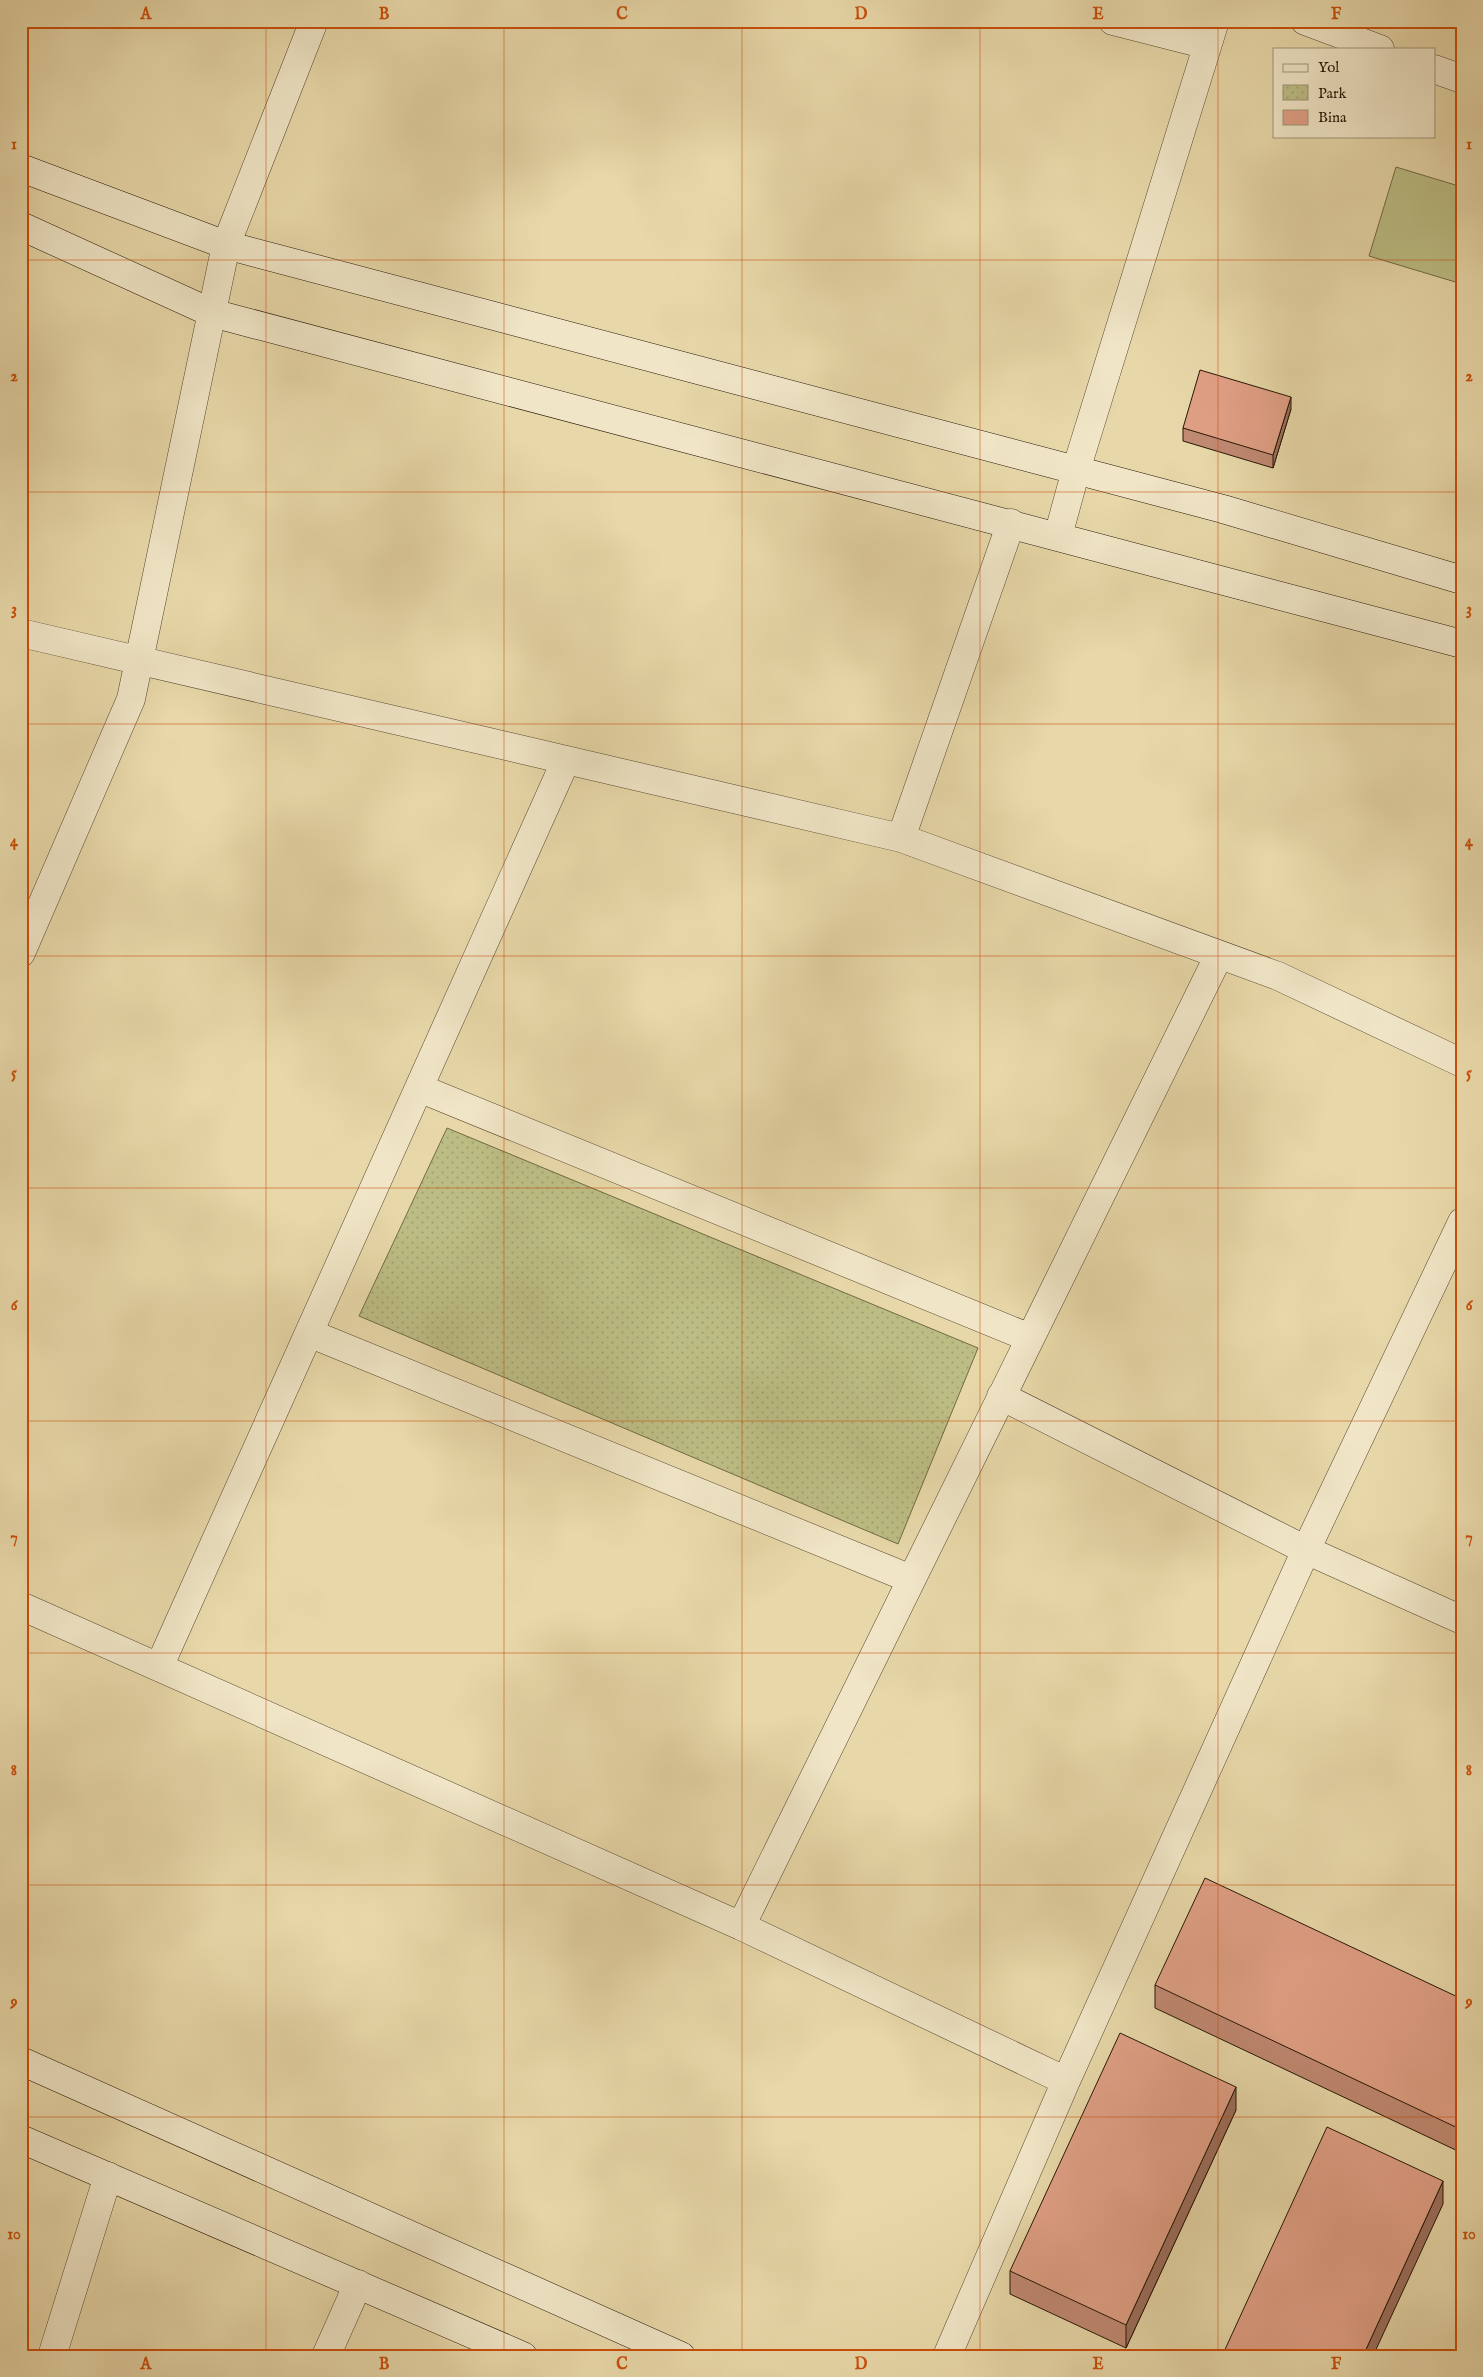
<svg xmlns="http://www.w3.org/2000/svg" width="1483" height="2377" font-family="'IM FELL English',serif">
<defs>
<pattern id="park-dots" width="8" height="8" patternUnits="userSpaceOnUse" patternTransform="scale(1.25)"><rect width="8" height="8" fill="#bcbd84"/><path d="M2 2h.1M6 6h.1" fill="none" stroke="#a1a270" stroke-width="1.8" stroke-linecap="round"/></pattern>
</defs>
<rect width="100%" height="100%" fill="#e8d8a9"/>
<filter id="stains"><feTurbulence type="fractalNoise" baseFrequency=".004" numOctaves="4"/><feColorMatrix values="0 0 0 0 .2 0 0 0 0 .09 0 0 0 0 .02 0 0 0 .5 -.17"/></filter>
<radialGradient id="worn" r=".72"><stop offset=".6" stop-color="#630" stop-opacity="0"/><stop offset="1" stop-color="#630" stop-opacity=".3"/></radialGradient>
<path fill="#bcbd84" stroke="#716a45" d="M1396 167 1462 187V284L1369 256Z"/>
<path fill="url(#park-dots)" stroke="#716a45" d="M447 1128 978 1348 898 1544 359 1316Z"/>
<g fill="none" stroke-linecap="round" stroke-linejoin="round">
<g stroke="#56472f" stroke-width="29">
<path id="street" d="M1113 21 1207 45
M1305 21 1380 49
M1434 69 1462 79
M1058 536 1076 470 1215 21
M21 633 901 838 1278 976 1462 1063
M901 838 1011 523
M21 953 131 699 226 245 314 21
M419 1088 1030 1338
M309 1333 911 1579
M1001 1396 1306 1550 1462 1620
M21 1606 741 1926 1066 2081
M159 1667 566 760
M741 1926 1219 955
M52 2356 108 2176
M326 2356 358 2284
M947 2356 1066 2081 1306 1550 1462 1222"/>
</g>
<g stroke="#261706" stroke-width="29">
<path id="secondary" d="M21 168 226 245 1223 509 1462 580
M21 226 212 313 1462 644
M21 2061 681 2356
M21 2139 523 2356"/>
</g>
<use href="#street" stroke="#f0e6c7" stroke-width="28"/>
<use href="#secondary" stroke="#f0e6c7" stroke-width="28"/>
</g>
<path fill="#c18a73" stroke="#261706" d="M1291 409 1273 468 1183 441V428Z
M1155 1985 1462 1999V2153L1155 2008Z
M1236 2110 1126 2348 1010 2294V2271Z"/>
<path fill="#9d705e" stroke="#261706" d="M1291 397V409L1273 468V455Z
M1236 2087V2110L1126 2348V2325Z
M1443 2181V2204L1373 2356H1363Z"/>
<path fill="#e0a086" stroke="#261706" d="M1200 370 1291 397 1273 455 1183 428Z
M1205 1878 1462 1999V2130L1155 1985Z
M1120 2033 1236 2087 1126 2325 1010 2271Z
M1327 2127 1443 2181 1363 2356H1222Z"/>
<path fill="none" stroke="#cb4f0b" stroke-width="1" stroke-opacity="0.55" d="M266 21V2356M504 21V2356M742 21V2356M980 21V2356M1218 21V2356M21 260H1462M21 492H1462M21 724H1462M21 956H1462M21 1188H1462M21 1421H1462M21 1653H1462M21 1885H1462M21 2117H1462"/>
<rect width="1483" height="2377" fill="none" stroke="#e8d8a9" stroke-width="55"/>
<rect x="1273" y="48" width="162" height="90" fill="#f0e6c7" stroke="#9f937a"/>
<rect x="1283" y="64" width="25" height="8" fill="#f0e6c7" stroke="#9f937a"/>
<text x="1318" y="72" font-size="15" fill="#261706">Yol</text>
<rect x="1283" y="85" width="25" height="15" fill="url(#park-dots)" stroke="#9f937a"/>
<text x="1318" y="98" font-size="15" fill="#261706">Park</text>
<rect x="1283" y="110" width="25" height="15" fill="#e0a086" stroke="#9f937a"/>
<text x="1318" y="122" font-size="15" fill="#261706">Bina</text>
<rect x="28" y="28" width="1428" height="2322" fill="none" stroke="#cb4f0b" stroke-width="2"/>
<g font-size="16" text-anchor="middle" font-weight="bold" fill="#cb4f0b">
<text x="146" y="19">A</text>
<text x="384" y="19">B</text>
<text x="622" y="19">C</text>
<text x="861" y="19">D</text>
<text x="1098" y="19">E</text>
<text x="1336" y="19">F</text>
<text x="14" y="149">1</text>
<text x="1469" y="149">1</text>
<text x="14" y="381">2</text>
<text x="1469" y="381">2</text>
<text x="14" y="614">3</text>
<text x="1469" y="614">3</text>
<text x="14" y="846">4</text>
<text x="1469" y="846">4</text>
<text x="14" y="1078">5</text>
<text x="1469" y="1078">5</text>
<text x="14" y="1310">6</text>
<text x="1469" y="1310">6</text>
<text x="14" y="1542">7</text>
<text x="1469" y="1542">7</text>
<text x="14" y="1775">8</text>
<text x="1469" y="1775">8</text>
<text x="14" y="2007">9</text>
<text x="1469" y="2007">9</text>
<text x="14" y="2239">10</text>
<text x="1469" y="2239">10</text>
<text x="146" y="2369">A</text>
<text x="384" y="2369">B</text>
<text x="622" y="2369">C</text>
<text x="861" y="2369">D</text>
<text x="1098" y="2369">E</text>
<text x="1336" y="2369">F</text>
</g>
<rect width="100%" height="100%" filter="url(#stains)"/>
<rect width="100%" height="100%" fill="url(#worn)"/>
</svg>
